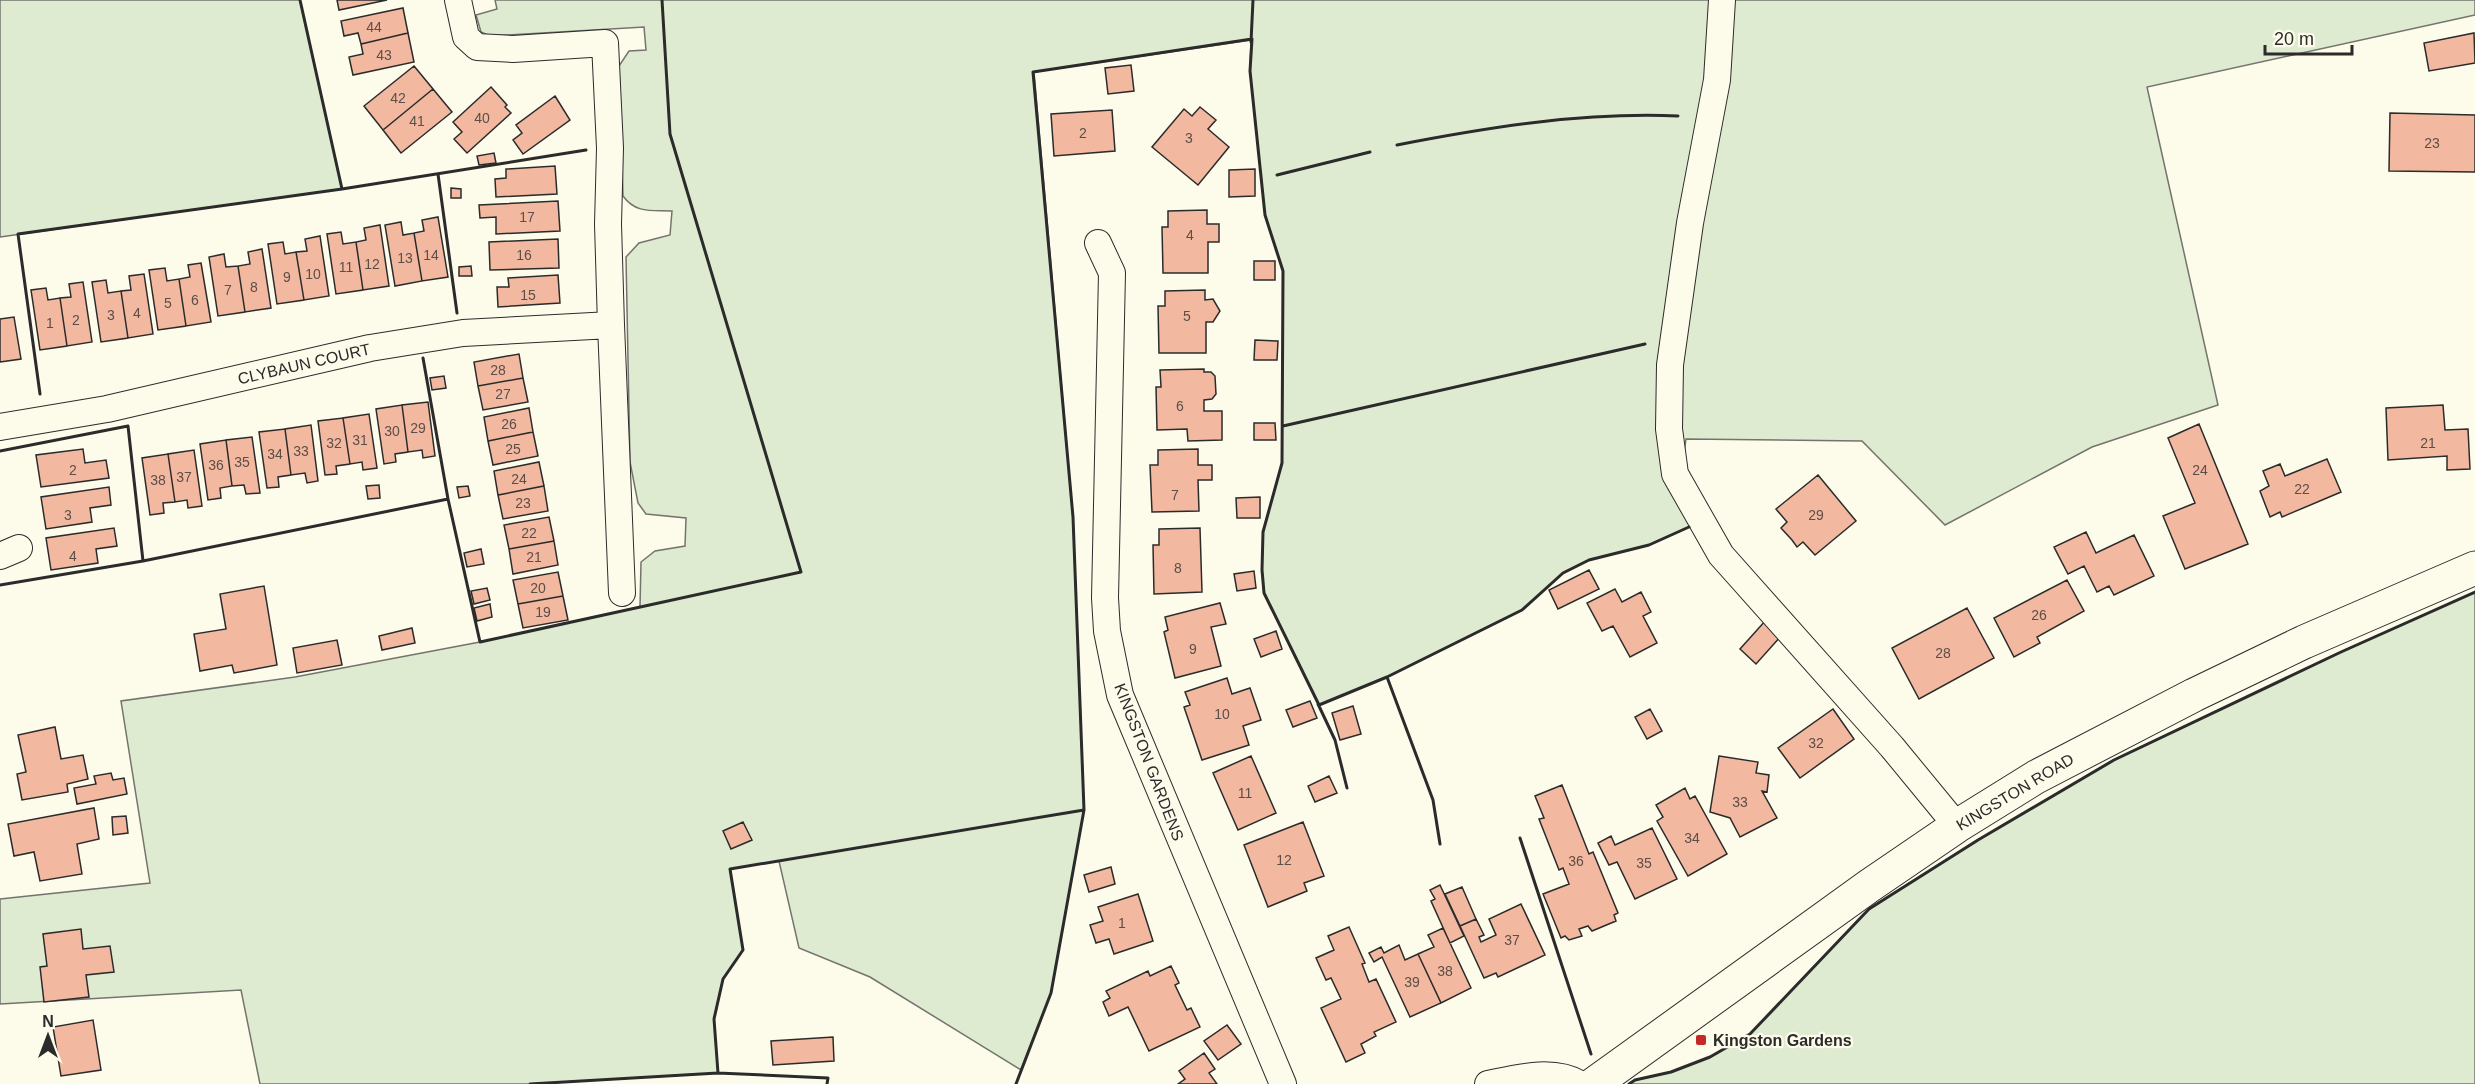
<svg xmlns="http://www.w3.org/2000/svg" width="2475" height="1084" font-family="Helvetica,sans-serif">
<rect width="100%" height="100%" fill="#fdfbea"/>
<path fill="#deebd1" stroke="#74746e" stroke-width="1.5" d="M0 0H300L342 189 0 237Z
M495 0H2475V15L2147 87 2218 405 2092 447 1945 525 1862 441 1686 439 1681 474 1692 503 1689 527 1649 545 1589 560 1563 573 1522 610 1387 677 1319 705 1264 593 1262 570 1263 532 1282 463 1283 271 1265 215 1250 71 1251 40 1034 72 1073 517 1084 810 1051 993 1021 1070 870 977 799 948 779 861 730 869 743 950 723 979 714 1019 718 1073 530 1084H260L241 990 0 1004V899L150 883 121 701 295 677 480 642 640 607 641 562 655 551 685 546 686 518 646 514 638 503 630 462 626 257 639 243 670 235 672 211C652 210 636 214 623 196L619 66 629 51 646 50 644 27 490 36 481 32 476 15 497 9Z
M2475 592V1084H1629L1635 1080 1671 1072 1710 1057 1750 1034 1869 909 1978 840 2114 760 2341 652Z"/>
<path fill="#f2b8a0" stroke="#2b2b2b" stroke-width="1.5" d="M337 0H387L339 10Z
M403 8 408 33 361 44 358 33 344 36 341 21Z
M408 33 414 62 353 75 349 57 363 54 361 44Z
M2474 33 2475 63 2429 71 2424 43Z
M1131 65 1134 91 1108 94 1105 68Z
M414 66 433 89 383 130 364 106Z
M491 87 507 105 505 107 511 113 467 153 454 139 462 132 453 122Z
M433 89 452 112 401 153 383 130Z
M555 96 570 120 523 154 513 140 522 133 516 125Z
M1200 107 1216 120 1208 129 1229 147 1198 185 1152 147 1184 109 1192 116Z
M1112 110 1115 151 1054 156 1051 114Z
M2390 113 2475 115V172L2389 171Z
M494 153 496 163 479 165 477 156Z
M555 166 557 194 496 197 495 179 506 178V169Z
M1255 169V196L1229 197V170Z
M451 188 461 189V198H451Z
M558 201 560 231 496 234V217L480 218 479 205Z
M1207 210V224H1219V242H1208V273H1163L1162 227H1168V211Z
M438 217 448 277 422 281 414 233 424 231 422 220Z
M401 222 403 235 414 233 422 281 395 286 385 225Z
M380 225 389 286 363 290 356 242 366 240 364 228Z
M341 232 343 244 356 242 363 290 336 294 327 234Z
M320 236 329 296 304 300 296 252 307 251 305 239Z
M558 239 559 268 490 270 489 242Z
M283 242 285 254 296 252 304 300 277 304 268 244Z
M262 249 271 308 245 312 238 266 250 264 248 252Z
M224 254 226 267 238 266 245 312 218 316 209 257Z
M1254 261H1275V280H1254Z
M201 263 211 322 186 326 179 279 190 277 188 265Z
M471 266 472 276H459V267Z
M165 268 167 281 179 279 186 326 158 330 149 270Z
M144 274 153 334 128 338 121 291 131 290 129 276Z
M558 275 560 303 498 307 497 287H509L508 278Z
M106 280 108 293 121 291 128 338 101 342 92 282Z
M83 282 92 342 67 346 60 298 71 297 69 284Z
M46 288 48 300 60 298 67 346 40 350 31 290Z
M1205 290V300L1213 299 1220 311 1213 322H1206V353H1159L1158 306H1165V291Z
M14 317 21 359 0 362V319Z
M1255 340 1278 341 1277 360H1254Z
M519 354 523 378 478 386 474 362Z
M1204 369V372H1211L1215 376 1216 394 1212 399 1204 400V411H1222V440L1188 441 1187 429 1157 430 1156 387H1161L1160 370Z
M444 376 446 388 432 390 430 378Z
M523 378 528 402 483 410 478 386Z
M428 402 435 456 423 458 422 450 408 452 402 405Z
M402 405 408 452 395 454 396 462 384 464 376 409Z
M2443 405 2445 430 2468 429 2470 469 2447 470V456L2388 460 2386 408Z
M529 408 533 432 488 441 484 417Z
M369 414 377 468 363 470 362 462 350 464 343 418Z
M343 418 350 464 336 466 337 474 325 475 318 421Z
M1254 423H1275L1276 440H1254Z
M2199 424 2248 544 2185 569 2163 516 2195 503 2168 438Z
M311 425 318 481 307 483 305 473 291 475 285 429Z
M285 429 291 475 278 477 279 487 267 488 259 432Z
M533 432 538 456 493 465 488 441Z
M252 437 260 493 246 494 244 485 232 486 226 440Z
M226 440 232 486 220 488 221 498 208 500 200 444Z
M83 449 85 463 106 460 109 478 41 487 36 455Z
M1198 449V465H1212V480H1198L1199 511 1152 512 1150 465H1158V450Z
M194 450 202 506 188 508 187 500 175 502 168 454Z
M168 454 175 502 163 503 164 513 150 515 142 458Z
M2327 459 2341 492 2282 517 2280 512 2270 517 2260 491 2269 486 2263 471 2280 464 2285 476Z
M539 462 544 486 498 495 494 471Z
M1818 475 1856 521 1815 555 1803 542 1797 547 1792 540 1781 528 1787 522 1776 509Z
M379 485 380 498 368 499 366 486Z
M468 486 470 496 459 498 457 487Z
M544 486 548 511 503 519 498 495Z
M109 487 111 505 90 508 92 522 46 529 41 497Z
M1260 497V518H1237L1236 498Z
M549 517 554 541 509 549 504 525Z
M114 528 117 546 96 549 98 563 51 570 46 538Z
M1200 528 1202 592 1154 594 1153 545H1159V529Z
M2086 532 2096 553 2134 535 2154 576 2114 595 2109 586 2097 592 2084 566 2068 574 2054 547Z
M554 541 558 565 513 574 509 549Z
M481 549 484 564 467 567 464 553Z
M1589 570 1599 589 1558 609 1549 590Z
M1254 571 1256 588 1237 591 1234 574Z
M558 572 563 596 518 604 513 580Z
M2067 580 2084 611 2037 637 2040 643 2014 657 1994 618Z
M264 586 277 665 234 673 232 665 200 671 194 634 226 629 220 594Z
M487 588 490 600 474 604 471 591Z
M1615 589 1622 602 1641 592 1651 612 1643 616 1657 643 1630 657 1613 626 1602 631 1587 603Z
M563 596 568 620 523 628 518 604Z
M1220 603 1226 624 1211 627 1221 666 1175 678 1164 632 1168 630 1165 617Z
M490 604 492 617 477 621 474 608Z
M1967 608 1994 658 1919 699 1892 648Z
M1766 620 1782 635 1756 664 1740 649Z
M412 628 415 643 382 650 379 636Z
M1276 631 1282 649 1261 657 1254 639Z
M337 640 342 665 297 673 293 648Z
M1227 678 1232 694 1250 688 1261 720 1243 726 1249 745 1202 760 1184 707 1190 705 1185 692Z
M1310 701 1317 718 1293 727 1286 710Z
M1353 706 1361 734 1340 740 1332 713Z
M1650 709 1662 731 1647 739 1635 717Z
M1833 709 1854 739 1800 778 1778 748Z
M55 727 61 759 83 755 88 779 67 784 68 792 22 800 17 774 26 772 18 735Z
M1251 756 1276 813 1238 830 1213 773Z
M1719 756 1758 762 1756 773 1769 775 1767 792 1762 791 1777 818 1740 837 1730 818 1710 812Z
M111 773 113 780 124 778 127 794 77 804 74 788 96 784 94 776Z
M1329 776 1337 793 1315 802 1308 786Z
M1562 785 1589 854 1593 852 1618 913 1614 915 1616 921 1592 931 1588 926 1579 929 1582 936 1569 940 1565 936 1561 938 1543 894 1569 884 1563 868 1559 870 1539 819 1544 818 1535 796Z
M1685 788 1690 799 1695 796 1727 854 1688 876 1657 821 1663 817 1656 805Z
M94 808 99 839 77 844 82 874 40 881 34 852 14 856 8 824Z
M126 816 128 833 113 835 112 817Z
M743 822 752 840 731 849 723 831Z
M1303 822 1324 876 1304 883 1307 891 1268 907 1244 845Z
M1652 828 1677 879 1635 899 1617 862 1609 865 1598 843 1611 836 1615 845Z
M1111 867 1115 884 1089 892 1084 875Z
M1440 885 1464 936 1450 943 1431 901 1435 899 1430 890Z
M1462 887 1476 919 1460 926 1445 894Z
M1138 894 1153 941 1114 954 1109 939 1096 943 1090 925 1103 921 1098 907Z
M1521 904 1545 955 1498 977 1496 973 1484 978 1460 926 1476 919 1484 935 1479 937 1481 942 1496 935 1489 919Z
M1349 927 1365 963 1362 964 1369 982 1376 979 1396 1022 1374 1032 1376 1036 1361 1044 1365 1053 1346 1062 1321 1008 1341 999 1331 978 1326 980 1316 958 1334 950 1328 936Z
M1443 928 1471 988 1441 1003 1418 954 1434 947 1428 935Z
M81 929 83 949 110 946 114 972 86 975 89 997 44 1002 40 967 47 966 43 934Z
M1399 945 1405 960 1418 954 1441 1003 1410 1017 1382 957 1374 962 1369 953 1381 947 1384 953Z
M1171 966 1179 983 1175 985 1187 1010 1191 1008 1200 1027 1149 1051 1128 1007 1109 1016 1103 1002 1110 998 1106 991 1148 971 1150 976Z
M93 1020 101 1070 61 1076 53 1027Z
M1227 1025 1241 1044 1218 1060 1204 1041Z
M833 1037 834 1061 773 1065 771 1041Z
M1204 1053 1215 1069 1209 1073 1217 1084H1178L1185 1079 1179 1071Z"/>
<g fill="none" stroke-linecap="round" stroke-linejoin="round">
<g stroke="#2b2b2b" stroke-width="28">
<path id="street" d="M458 0 466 37 477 47 513 49 605 43 610 148 608 224 611 325 622 593
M1722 0 1717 80 1690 223 1670 365 1669 429 1675 474 1721 555 1892 747 1957 826
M1098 243 1112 273 1105 598 1107 631 1120 695 1283 1084
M0 427 107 409 370 348 463 333 611 325
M0 556 19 548
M1488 1084C1517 1078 1553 1068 1580 1084"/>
</g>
<g stroke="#2b2b2b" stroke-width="35">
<path id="secondary" d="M1594 1084 1869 886 1957 826 2036 777 2194 695 2304 642 2475 568"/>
</g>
<use href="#street" stroke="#fdfbea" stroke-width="26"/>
<use href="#secondary" stroke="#fdfbea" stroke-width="33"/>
<path stroke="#2b2b2b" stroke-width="3" d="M1251 42 1253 0
M1397 145C1490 127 1583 112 1678 116
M438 174 457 313
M1277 175 1370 152
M342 189 586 150
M423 358 448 499
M40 394 18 234 342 189 300 0
M1283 426 1645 344
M0 451 128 426 143 561 0 585
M143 561 448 499 480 642 801 572 670 134 662 0
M1387 677 1522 610 1563 573 1589 560 1649 545 1689 527
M1318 704 1335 740 1347 788
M1520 838 1591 1054
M718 1073 714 1019 723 979 743 950 730 869 1084 810
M530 1084 718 1073 828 1078 827 1084
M1016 1084 1051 993 1084 810 1073 517 1033 72 1252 39 1250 71 1265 215 1283 271 1282 463 1263 532 1262 570 1264 593 1319 705 1387 677 1433 800 1440 844
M1629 1084 1635 1080 1671 1072 1710 1057 1750 1034 1869 909 1978 840 2114 760 2341 652 2475 592"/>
</g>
<rect fill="#c62828" stroke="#fdfbea" stroke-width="2" x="1695" y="1034" width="12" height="12" rx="3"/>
<g text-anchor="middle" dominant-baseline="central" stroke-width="4.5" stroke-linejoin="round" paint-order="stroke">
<g font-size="14" fill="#5d4e48">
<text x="374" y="27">44</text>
<text x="384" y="55">43</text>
<text x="398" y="98">42</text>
<text x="482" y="118">40</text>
<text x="417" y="121">41</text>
<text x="1083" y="133">2</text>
<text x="1189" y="138">3</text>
<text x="2432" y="143">23</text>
<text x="527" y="217">17</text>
<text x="1190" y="235">4</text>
<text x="431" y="255">14</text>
<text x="524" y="255">16</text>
<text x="405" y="258">13</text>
<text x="372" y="264">12</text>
<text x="346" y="267">11</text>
<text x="313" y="274">10</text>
<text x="287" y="277">9</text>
<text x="254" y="287">8</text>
<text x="228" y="290">7</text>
<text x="528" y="295">15</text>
<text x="195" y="300">6</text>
<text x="168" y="303">5</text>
<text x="137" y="313">4</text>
<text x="111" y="315">3</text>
<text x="1187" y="316">5</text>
<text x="76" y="320">2</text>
<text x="50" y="323">1</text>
<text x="498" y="370">28</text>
<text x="503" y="394">27</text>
<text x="1180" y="406">6</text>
<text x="509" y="424">26</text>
<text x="418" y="428">29</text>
<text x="392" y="431">30</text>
<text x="360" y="440">31</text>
<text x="334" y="443">32</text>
<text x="2428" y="443">21</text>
<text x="513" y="449">25</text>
<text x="301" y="451">33</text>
<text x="275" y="454">34</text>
<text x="242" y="462">35</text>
<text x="216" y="465">36</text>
<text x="73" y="470">2</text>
<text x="2200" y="470">24</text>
<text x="184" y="477">37</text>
<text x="519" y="479">24</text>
<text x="158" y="480">38</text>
<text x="2302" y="489">22</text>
<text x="1175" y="495">7</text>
<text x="523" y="503">23</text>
<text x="68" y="515">3</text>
<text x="1816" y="515">29</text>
<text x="529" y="533">22</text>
<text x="73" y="556">4</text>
<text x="534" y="557">21</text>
<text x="1178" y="568">8</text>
<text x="538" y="588">20</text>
<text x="543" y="612">19</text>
<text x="2039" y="615">26</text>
<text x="1193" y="649">9</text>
<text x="1943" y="653">28</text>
<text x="1222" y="714">10</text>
<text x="1816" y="743">32</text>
<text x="1245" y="793">11</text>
<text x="1740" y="802">33</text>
<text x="1692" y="838">34</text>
<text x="1284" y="860">12</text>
<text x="1576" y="861">36</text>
<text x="1644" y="863">35</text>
<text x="1122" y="923">1</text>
<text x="1512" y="940">37</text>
<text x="1445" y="971">38</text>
<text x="1412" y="982">39</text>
</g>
<g font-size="16" fill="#2b2b2b" stroke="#fdfbea">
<text transform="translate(304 364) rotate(-13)">CLYBAUN COURT</text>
<text transform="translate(1149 762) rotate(69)">KINGSTON GARDENS</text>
<text transform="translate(2015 792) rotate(-31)">KINGSTON ROAD</text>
</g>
<g font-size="16" font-weight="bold" fill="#2b2b2b" stroke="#fdfbea" text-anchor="start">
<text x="1713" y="1040">Kingston Gardens</text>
</g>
</g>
<g transform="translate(48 1036)" stroke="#fdfbea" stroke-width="4.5" paint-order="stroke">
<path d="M0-4.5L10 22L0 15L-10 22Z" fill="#2b2b2b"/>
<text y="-9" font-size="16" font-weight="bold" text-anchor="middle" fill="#2b2b2b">N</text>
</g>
<path d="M2265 45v9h87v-9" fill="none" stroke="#2b2b2b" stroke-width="3"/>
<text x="2274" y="45" font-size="18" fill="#2b2b2b" stroke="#fdfbea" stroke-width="4.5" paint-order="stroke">20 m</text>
</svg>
